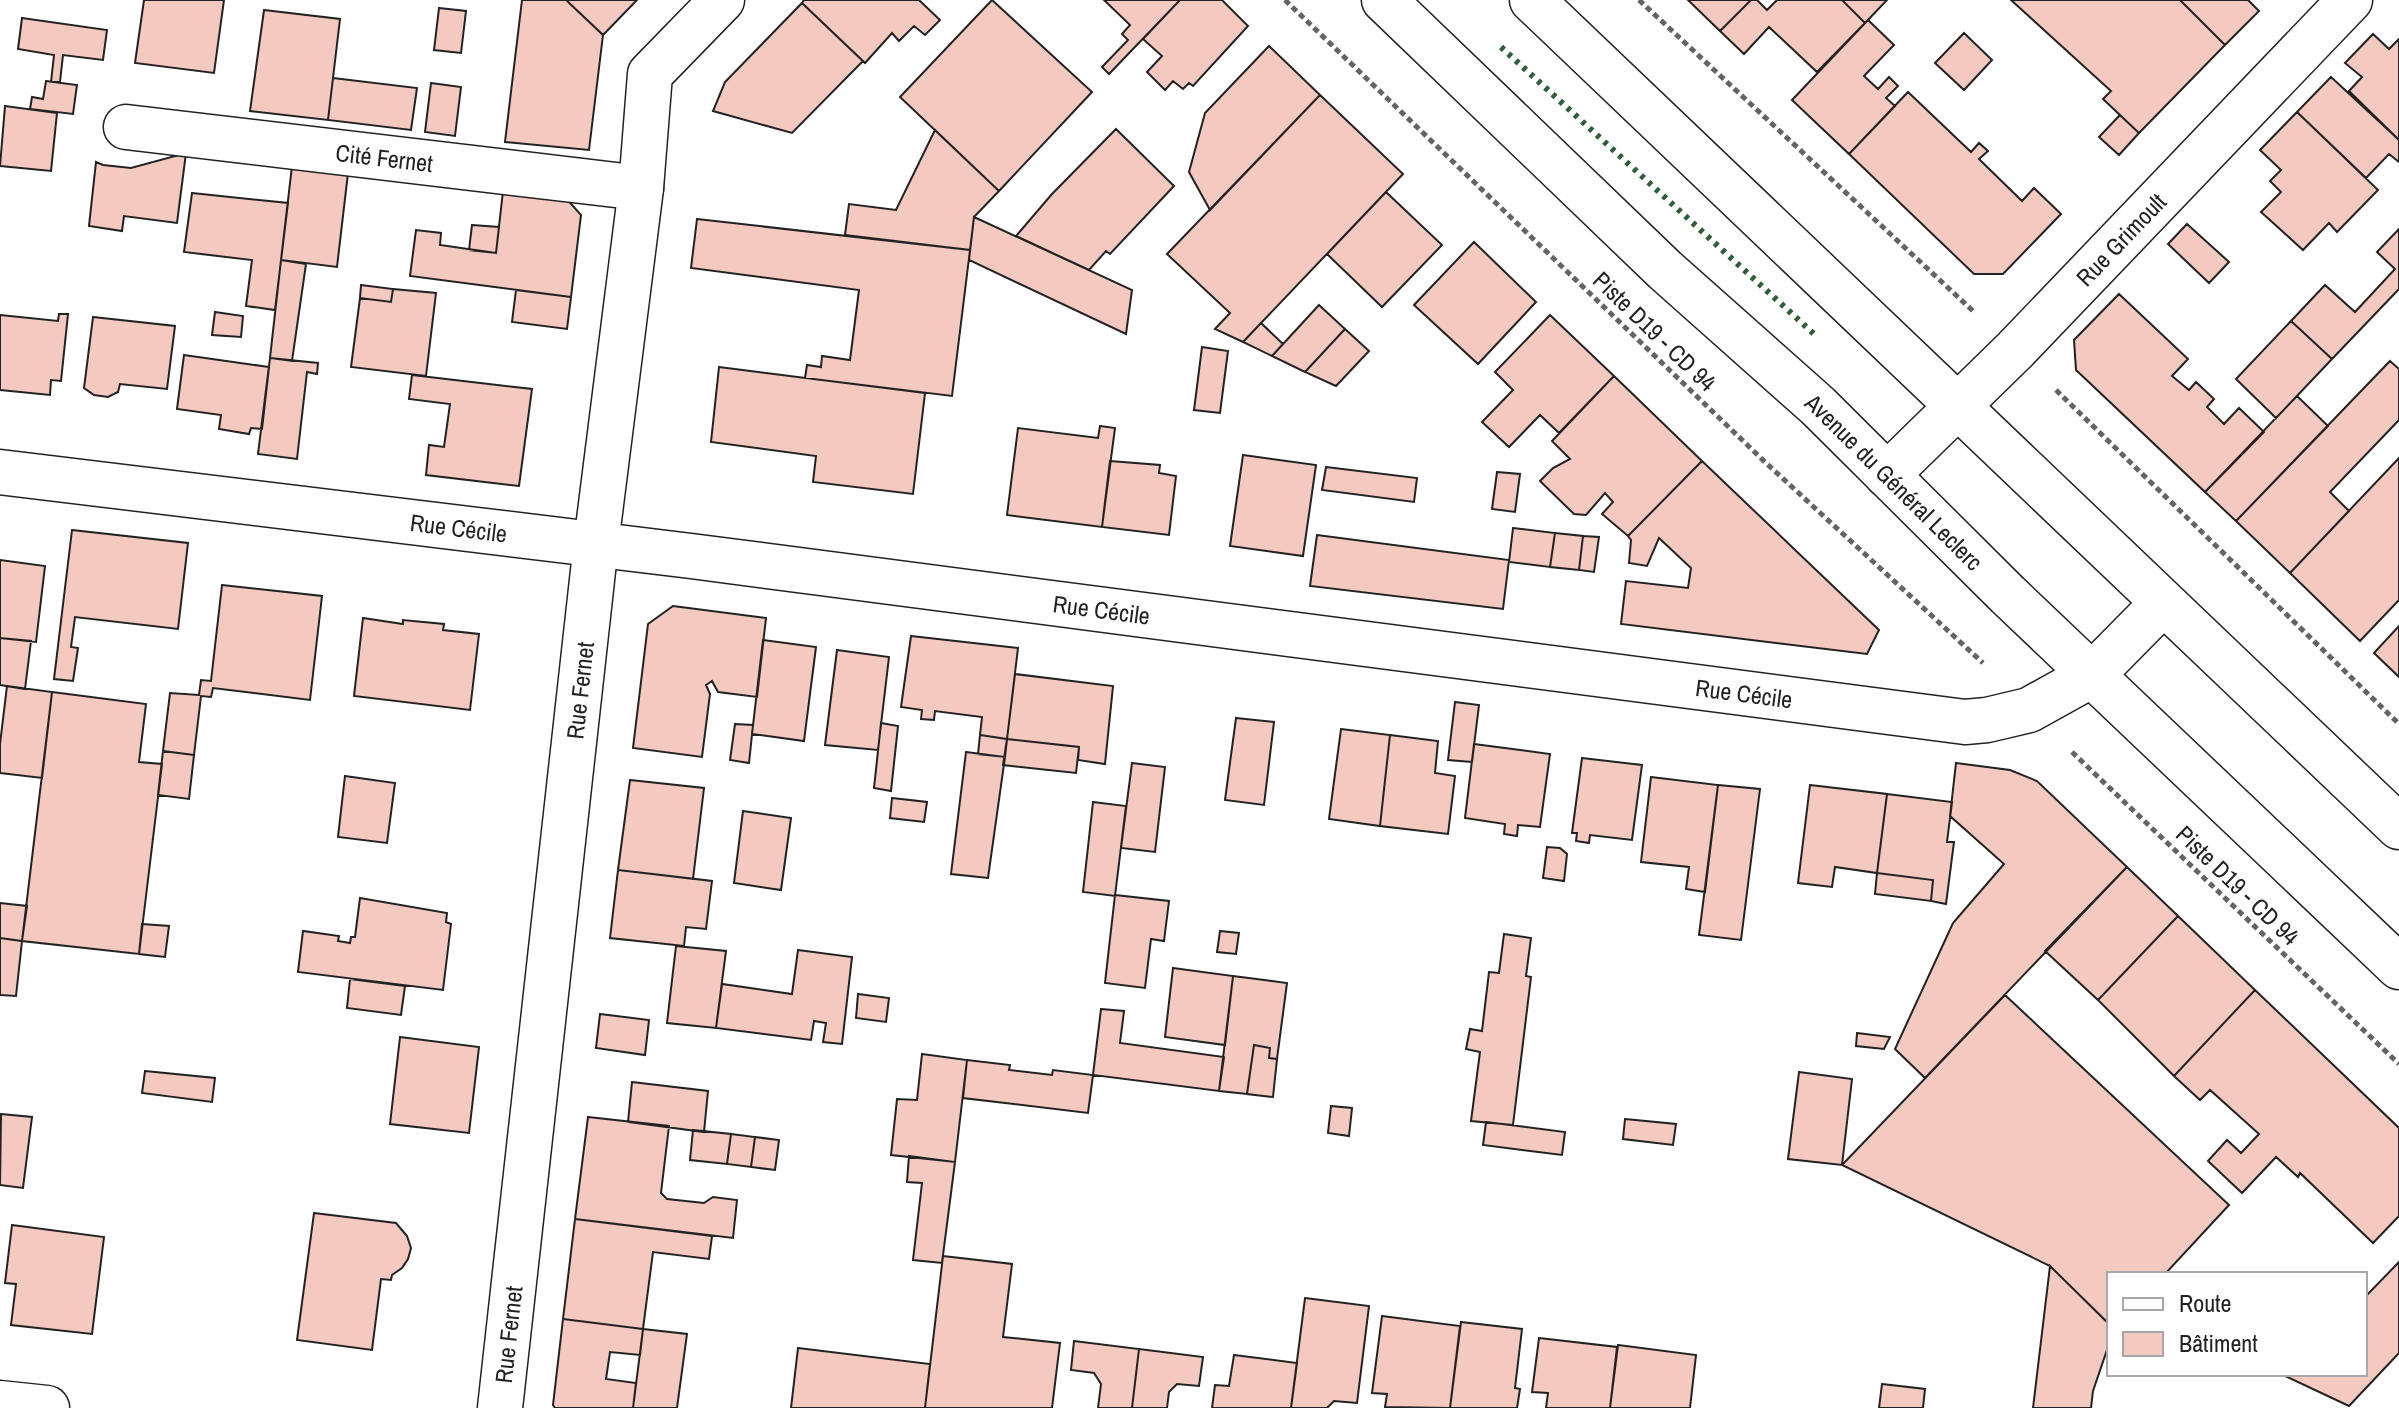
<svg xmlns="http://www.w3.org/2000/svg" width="2399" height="1408" font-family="'Archivo Narrow',sans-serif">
<rect width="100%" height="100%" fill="#fff"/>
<path fill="#f3c9c0" stroke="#222" stroke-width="2" d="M144 0H224L214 73 135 63Z
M522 0H566L603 35 589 150 505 142Z
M566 0H637L603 35Z
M804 0H919L940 20 925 35 914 26 899 41 892 33 865 63 802 3Z
M992 0 1092 92 999 191 900 97Z
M1104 0H1180L1109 74 1102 67 1128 40 1122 34 1130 25Z
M1180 0H1222L1248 26 1193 86 1189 83 1183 89 1173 81 1165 90 1147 72 1162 56 1143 39Z
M1688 0H1751L1720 31Z
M1751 0H1757L1767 10 1777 0H1842L1865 23 1817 72 1769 27 1744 54 1720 31Z
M1842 0H1887L1865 23Z
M2011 0H2180L2225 45 2139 133 2103 99 2111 91Z
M2180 0H2248L2259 11 2225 45Z
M802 3 863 61 792 133 713 111 725 82Z
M439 8 466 11 461 53 434 50Z
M264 10 340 19 328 120 250 111Z
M22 18 107 30 103 60 63 55 60 82H51L54 55 18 49Z
M1868 20 1894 45 1864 76 1878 89 1889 77 1898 86 1886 98 1895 106 1849 154 1792 100Z
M1964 33 1992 60 1964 90 1935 63Z
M2373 34 2389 49 2399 39V140L2349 91 2362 77 2345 63Z
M1269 46 1320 95 1210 210 1189 172 1205 113Z
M2331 77 2399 140V162L2389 154 2366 178 2297 112Z
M333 78 417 88 411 130 328 120Z
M46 81 77 85 73 114 30 109 32 97 43 99Z
M431 83 461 87 455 136 425 132Z
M1908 92 1971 152 1979 143 1988 151 1979 159 2022 201 2034 188 2061 214 2003 274H1974L1849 154Z
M1320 95 1403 174 1243 342 1215 329 1230 313 1167 254Z
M5 106 57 113 51 171 0 166Z
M2297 112 2378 190 2337 232 2329 223 2303 250 2261 212 2281 192 2270 181 2281 170 2260 150Z
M2120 115 2139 133 2119 155 2099 137Z
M1116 129 1174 186 1110 254 1106 251 1089 270 1016 236 1052 194Z
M935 130 999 191 974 217 970 250 845 235 849 204 896 210Z
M186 153 177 223 124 216 122 231 89 226 96 162 103 165 131 168Z
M292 166 348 173 337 267 281 260Z
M503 191 565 197 581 215 571 297 410 276 416 230 441 233 440 245 496 253Z
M1386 192 1442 245 1382 307 1327 254Z
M192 193 288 203 275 310 246 306 252 260 184 252Z
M974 217 1132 290 1126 334 969 260Z
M697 219 970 250 952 396 805 378 807 365 821 367 822 356 850 360 859 290 691 268Z
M2187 224 2229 262 2209 283 2168 244Z
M472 225 499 227 496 253 469 250Z
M2399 229V289L2332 359 2291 321 2325 285 2355 312 2395 269 2377 252Z
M1474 242 1536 302 1478 364 1414 305Z
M281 260 306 264 292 361 270 358Z
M361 285 393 289 391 302 360 298Z
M393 289 436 293 426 376 351 367 360 298 391 302Z
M516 290 571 297 567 329 512 322Z
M2119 294 2188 359 2172 376 2189 390 2196 382 2214 399 2207 407 2224 424 2239 408 2264 432 2205 492 2076 370 2074 340Z
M1319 305 1345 329 1305 372 1272 356Z
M215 312 243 316 241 337 212 335Z
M59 314H68L61 381 51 380 50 395 0 390V315L58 321Z
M1550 315 1614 376 1559 433 1540 415 1509 447 1482 422 1513 390 1495 372Z
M93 317 175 326 167 389 120 384 118 392 108 397 94 395 84 388Z
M2291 321 2332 359 2276 418 2236 379Z
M1261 323 1283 344 1272 356 1243 342Z
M1345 329 1369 351 1336 386 1305 372Z
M1202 347 1228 351 1220 413 1194 410Z
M184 355 269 367 262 429 251 428 249 434 219 429 221 415 177 409Z
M270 358 318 363 317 374 307 372 297 459 258 454Z
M2390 361 2399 369V420L2330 492 2349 511 2290 573 2236 521Z
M719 367 925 393 913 494 813 482 816 456 711 442Z
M412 375 532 389 519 486 426 475 429 445 444 447 450 404 409 399Z
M1614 376 1702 461 1628 536 1602 514 1613 502 1605 493 1586 515 1574 514 1540 481 1553 468 1570 459 1552 441Z
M2297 396 2328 426 2236 521 2205 492Z
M1100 426 1115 428 1102 527 1007 515 1018 428 1098 438Z
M1243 455 1316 465 1303 556 1230 546Z
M2399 458V600L2360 641 2290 573Z
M1110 461 1160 465 1159 473 1176 476 1169 535 1102 527Z
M1702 461 1879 630 1867 654 1621 624 1626 581 1688 588 1691 568 1659 538 1647 566 1629 563 1631 540 1628 536Z
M1326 467 1417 478 1414 502 1322 490Z
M1497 472 1520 474 1515 512 1492 509Z
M1513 528 1555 533 1550 567 1509 562Z
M72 530 188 543 178 629 75 617 71 647 78 648 73 681 54 679Z
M1555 533 1583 536 1579 570 1550 567Z
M1317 535 1509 560 1503 609 1310 586Z
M1583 536 1599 537 1594 572 1579 570Z
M0 560 45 566 36 642 0 638Z
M222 585 322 596 310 700 213 688 211 697 201 696 194 755 163 751 170 693 199 695 201 680 211 681Z
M673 606 766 618 757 697 718 692 712 681 706 685 710 694 702 757 633 748 648 624Z
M363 618 403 624V620L444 624 443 630 479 634 470 710 354 696Z
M2399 626V677L2374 653Z
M911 636 1018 648 1007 739 980 735 982 717 935 711 934 720 921 719 922 710 901 707Z
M0 638 31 641 25 689 0 685Z
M763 640 816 647 804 741 752 734Z
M837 650 889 657 878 750 825 745Z
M1015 674 1113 686 1105 764 1078 760 1079 747 1007 739Z
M7 686 52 692 42 778 0 773V744Z
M52 692 146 704 139 762 162 764 139 954 22 941Z
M1455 702 1479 705 1472 762 1448 760Z
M1236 718 1274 722 1264 805 1225 800Z
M881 723 898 726 891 791 874 788Z
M735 724 753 725 749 763 730 760Z
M1341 729 1390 735 1380 826 1329 819Z
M980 735 1007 739 1005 757 978 754Z
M1390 735 1438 741 1435 773 1455 776 1448 834 1380 826Z
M1007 739 1079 747 1076 773 1003 765Z
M1474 744 1550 754 1540 827 1518 825 1517 836 1504 834 1505 824 1465 818Z
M163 751 194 755 189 799 158 795Z
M966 752 1005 757 988 878 951 874Z
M1582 758 1642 765 1632 840 1590 835 1589 843 1576 841 1577 833H1572Z
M1132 763 1165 767 1155 852 1121 848Z
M1956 763 2010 770 2037 781 2127 867 1925 1078 1895 1049 1953 923 2004 864 1950 816Z
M345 776 395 783 387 843 338 837Z
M1651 777 1718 785 1705 892 1686 889 1689 867 1641 862Z
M630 780 704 788 693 879 618 870Z
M1718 785 1760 789 1741 940 1699 935Z
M1810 785 1887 794 1877 873 1835 867 1832 887 1798 883Z
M1887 794 1952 802 1947 842H1954L1946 904 1931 901 1933 880 1877 873Z
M892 798 927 802 924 822 890 818Z
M1093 802 1126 806 1115 896 1083 892Z
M743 811 791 818 781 890 734 883Z
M1547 847 1560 848 1567 854 1564 881 1543 878Z
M2127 867 2178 916 2098 1000 2045 951Z
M618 870 712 881 706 929 686 927 684 946 610 938Z
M1877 873 1933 880 1931 901 1875 894Z
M1115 895 1169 901 1164 941 1151 939 1145 988 1105 983Z
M360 898 447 913 446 922 451 924 443 990 298 972 303 931 339 936 338 941 350 943 351 937H355Z
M0 903 27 906 22 941 0 938Z
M2178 916 2255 990 2174 1076 2098 1000Z
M142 924 169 926 165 957 139 954Z
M1220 931 1239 933 1236 954 1217 952Z
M1504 934 1531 938 1526 976 1531 977 1513 1125 1471 1121 1480 1052 1466 1049 1470 1029 1482 1031 1489 972 1499 973Z
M0 938 22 941 16 996 0 995Z
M676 946 726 951 716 1028 667 1023Z
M798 950 852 957 842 1044 823 1042 826 1023 814 1021 811 1040 716 1028 722 984 792 994Z
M1173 968 1233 976 1225 1045 1165 1037Z
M1233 976 1287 983 1277 1059 1269 1058 1270 1048 1254 1045 1247 1094 1219 1091Z
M350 979 405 986 401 1015 347 1008Z
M2255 990 2399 1128V1216L2373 1243 2300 1173 2298 1177 2276 1157 2242 1193 2208 1161 2227 1140 2241 1153 2259 1134 2210 1090 2200 1100 2174 1076Z
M858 994 889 998 886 1022 856 1018Z
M2005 995 2229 1205 2165 1274H2109V1324L2050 1266 1842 1165Z
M1101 1009 1124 1011 1120 1043 1224 1057 1219 1091 1093 1075Z
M600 1014 649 1020 645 1055 596 1048Z
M1857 1033 1890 1037 1884 1049 1856 1046Z
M400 1037 479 1047 469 1133 390 1124Z
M1254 1045 1270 1048 1269 1058 1277 1059 1273 1097 1247 1094Z
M922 1054 967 1060 955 1162 891 1155 897 1099 917 1100Z
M967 1060 1010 1065 1009 1070 1052 1075 1053 1070 1093 1075 1088 1113 963 1098Z
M145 1071 215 1078 212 1102 142 1093Z
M1799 1072 1852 1079 1842 1165 1788 1159Z
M632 1082 708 1091 704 1132 628 1122Z
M1331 1106 1352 1108 1349 1136 1328 1133Z
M1 1114 32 1117 23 1188 0 1185Z
M588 1117 669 1126 661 1193 667 1199 704 1203 713 1197 737 1200 733 1238 575 1219Z
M1625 1119 1676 1124 1673 1145 1623 1139Z
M1486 1122 1565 1132 1562 1155 1483 1145Z
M693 1130 731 1134 727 1164 690 1160Z
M731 1134 755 1137 751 1167 727 1164Z
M755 1137 779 1140 775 1170 751 1167Z
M909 1156 955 1162 942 1263 913 1260 922 1183 907 1182Z
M314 1213 396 1223 407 1236 411 1248 408 1259 402 1268 392 1275 391 1280 381 1279 372 1350 297 1340Z
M575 1219 712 1236 709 1259 653 1252 643 1329 563 1319Z
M12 1225 104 1237 92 1334 11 1325 16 1284 5 1283Z
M943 1256 1012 1264 1003 1337 1060 1343 1052 1408H925Z
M2399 1262V1353L2349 1406 2281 1374H2365V1297Z
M2050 1266 2109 1324V1344L2093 1391 2091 1408H2033Z
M1305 1298 1369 1306 1357 1403 1334 1401 1327 1408H1291Z
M1382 1316 1460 1326 1450 1408 1385 1407 1387 1394 1372 1393Z
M563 1319 643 1329 640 1355 610 1352 606 1379 636 1383 633 1408H555L553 1405Z
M1461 1322 1522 1329 1515 1388 1520 1389 1517 1408H1450Z
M643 1329 687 1334 677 1408H633Z
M1539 1338 1617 1347 1610 1408H1546L1548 1393 1532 1392Z
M1074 1341 1139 1349 1132 1408H1098L1101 1384 1094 1373 1071 1370Z
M1618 1345 1696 1355 1690 1408H1610Z
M798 1348 930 1364 925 1408H791Z
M1139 1349 1203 1357 1199 1386 1177 1384 1169 1392 1167 1408H1132Z
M1234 1355 1297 1363 1291 1408H1212L1215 1385 1229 1386Z
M1882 1384 1925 1389 1923 1408H1879Z"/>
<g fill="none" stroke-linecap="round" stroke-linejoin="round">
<g stroke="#222" stroke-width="47">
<g id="minor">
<path id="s1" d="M126 127 641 188"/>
<path id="s2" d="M0 472 691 556 1965 722 1987 720 2029 710 2092 675 2163 603"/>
<path id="s3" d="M1887 475 2015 350 2350 0"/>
<path d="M0 1403 47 1408"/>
<path id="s4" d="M500 1408 596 544 641 188 650 74 722 0"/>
</g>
</g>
<g stroke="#222" stroke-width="47">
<g id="major">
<path id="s5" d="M1384 0 1665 270 1818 406 2008 595 2399 967"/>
<path d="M1532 0 2399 827"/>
</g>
</g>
<path stroke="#646464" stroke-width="5" stroke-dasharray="6 4" stroke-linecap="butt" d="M1285 0 1765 462 1983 663
M1639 0 1973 311
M2056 390 2399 724
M2072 752 2399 1064"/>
<use href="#minor" stroke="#fff" stroke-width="44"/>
<use href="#major" stroke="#fff" stroke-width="44"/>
<path stroke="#2f5e38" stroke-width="6" stroke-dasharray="4 6" stroke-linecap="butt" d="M1501 47 1814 334"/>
</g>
<g text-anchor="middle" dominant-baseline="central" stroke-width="6" stroke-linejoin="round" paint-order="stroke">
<g font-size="24" fill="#222" stroke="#fff">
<text stroke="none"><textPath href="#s1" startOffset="260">Cité Fernet</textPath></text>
<text stroke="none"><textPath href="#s3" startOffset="332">Rue Grimoult</textPath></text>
<text transform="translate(1655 331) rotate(44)">Piste D19 - CD 94</text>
<text stroke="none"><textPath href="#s5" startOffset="702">Avenue du Général Leclerc</textPath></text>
<text stroke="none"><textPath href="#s2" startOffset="462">Rue Cécile</textPath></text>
<text stroke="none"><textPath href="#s2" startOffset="1110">Rue Cécile</textPath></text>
<text stroke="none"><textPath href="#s4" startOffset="722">Rue Fernet</textPath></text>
<text stroke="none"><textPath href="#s2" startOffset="1758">Rue Cécile</textPath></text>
<text transform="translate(2238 885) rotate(44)">Piste D19 - CD 94</text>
<text stroke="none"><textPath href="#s4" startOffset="74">Rue Fernet</textPath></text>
</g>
</g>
<rect x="2107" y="1272" width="260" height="104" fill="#ffffff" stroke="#a7a7a7" stroke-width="2"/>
<rect x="2123" y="1298" width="40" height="12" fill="#ffffff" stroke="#a7a7a7" stroke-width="2"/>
<text x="2179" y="1312" font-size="24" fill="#222222">Route</text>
<rect x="2123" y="1332" width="40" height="24" fill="#f3c9c0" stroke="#a7a7a7" stroke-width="2"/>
<text x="2179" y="1352" font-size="24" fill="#222222">Bâtiment</text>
</svg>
